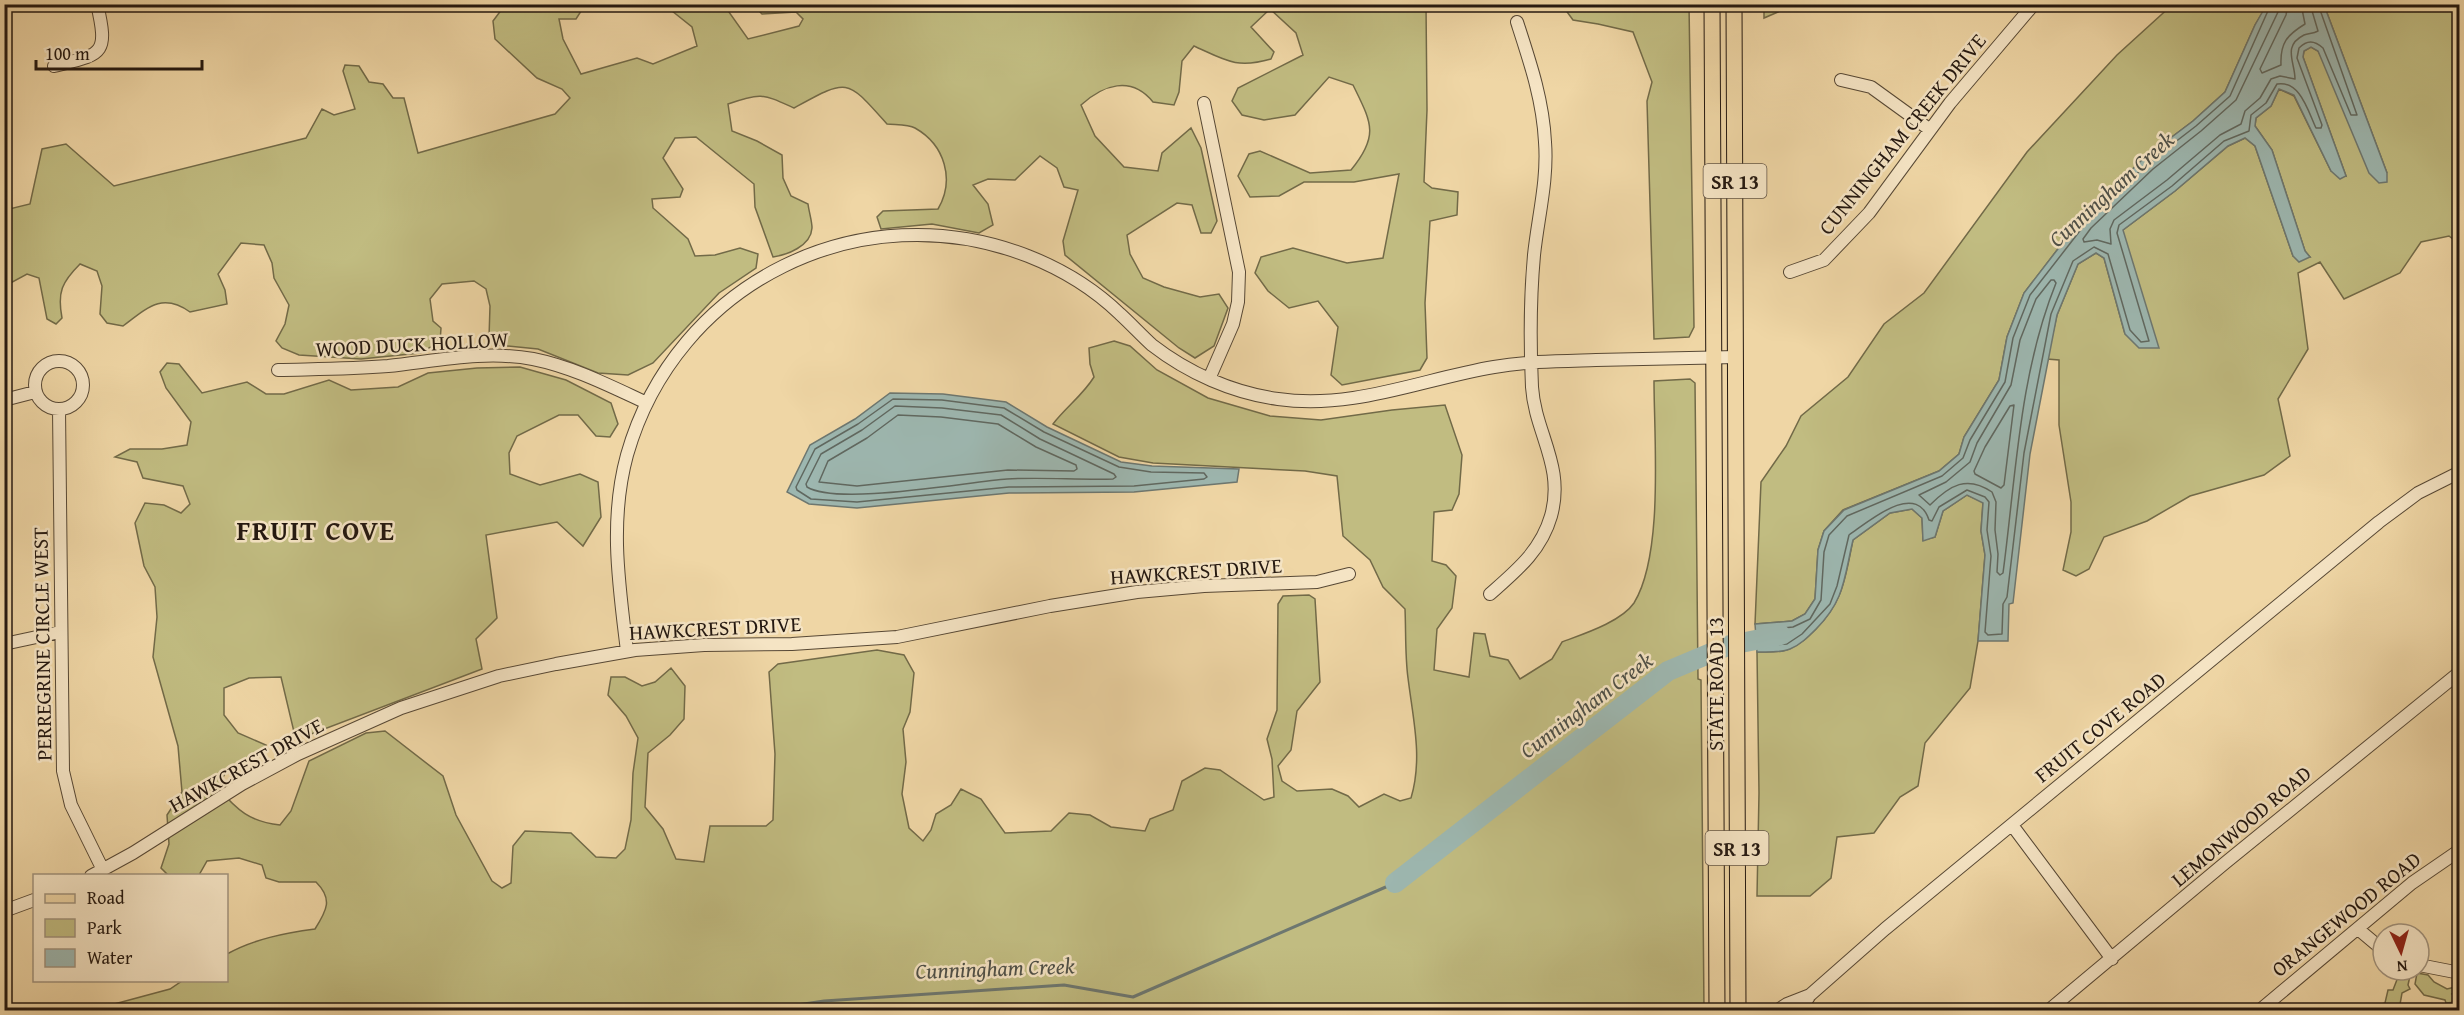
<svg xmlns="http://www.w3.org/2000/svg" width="2464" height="1015" font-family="'Gentium Book Plus',serif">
<rect width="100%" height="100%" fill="#efd6a5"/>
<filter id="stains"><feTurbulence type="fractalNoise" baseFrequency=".00333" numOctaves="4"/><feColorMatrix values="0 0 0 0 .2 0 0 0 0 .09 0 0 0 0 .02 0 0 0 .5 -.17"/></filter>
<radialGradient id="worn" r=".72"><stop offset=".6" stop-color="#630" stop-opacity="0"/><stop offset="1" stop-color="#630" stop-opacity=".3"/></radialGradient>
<path fill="#c1bc81" stroke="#726a48" stroke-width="1.5" d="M1764 4H1794V5L1764 18Z
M505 5H585L576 19H559L563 39 581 74 637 58 653 64 697 46 692 27 667 7 669 5H724L748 39 799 26 803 19 796 12 762 14 753 5H1426L1427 110 1424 182 1432 188 1458 192 1457 215 1430 221 1425 303 1427 358 1420 370 1342 385 1331 375 1338 327 1318 301 1289 308 1268 291 1255 273 1261 257 1293 248 1347 263 1383 258 1399 174 1354 182H1304L1279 196 1250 197 1238 176 1249 154 1260 151 1310 173 1351 170C1380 135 1371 122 1353 85L1329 77 1295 115 1264 120 1242 115 1232 101 1238 88 1303 55 1296 33 1270 9 1251 27 1274 52 1271 59C1236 69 1225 60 1194 46L1182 61 1179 92 1174 105 1153 102C1131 75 1103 85 1081 105L1095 136 1124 167 1158 171 1162 153 1191 128 1201 148 1217 221 1211 233H1201L1192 205 1177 203 1127 235 1130 254 1143 278 1164 287 1200 297 1219 294 1228 308 1214 346 1195 358 1179 348 1065 255 1063 241 1078 190 1064 187 1057 168 1040 156 1015 180 988 179 973 185 988 204 993 225 979 233 932 224 881 229 877 217 883 211 938 209C955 180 945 145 915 128 908 124 895 125 887 124 846 78 849 78 794 108 763 94 761 92 728 104L732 131 757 141 782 155 783 178 791 196 808 204C809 212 812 221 812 228 811 246 787 255 773 257L755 207 754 184 696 137 675 138 663 158 683 189 680 197 652 199 653 208 688 239 695 256 715 255 740 248 758 254 756 268 719 293 653 363 628 375 598 373 538 349 497 345 489 338 490 306 486 289 474 281 442 284 430 299 433 321 441 328 440 342 420 353 361 359 299 355 282 348 276 341 285 324 289 305 274 278 272 263 264 245 241 243 218 274 225 290 227 304 190 312C162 292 147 308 123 326L107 323 100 314 102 286 97 271 80 264C62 282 57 292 62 318L56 324 47 319 39 278 27 274 5 286V210L30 204 42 149 66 144 114 186 306 138 322 109 334 115 355 109 343 71 345 65 359 66 369 82 383 84 393 98H404L418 153 555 114 570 98 562 89 537 78 495 39 493 21Z
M1562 5H1689L1694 327 1689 337 1654 339 1647 101 1652 82 1633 32 1598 24 1573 20Z
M2172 5H2267L2255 25 2225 92 2193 121 2144 158 2081 219 2024 293 2007 337 1999 380 1964 437 1959 454 1939 471 1843 510 1824 531 1818 550 1815 599 1805 614 1792 621 1755 624 1761 482 1786 446 1801 416 1848 377 1884 324 1924 293 2027 152 2117 55Z
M2324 5H2459V244L2449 236 2421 242 2400 273 2344 299 2320 262 2298 273 2308 349 2278 399 2290 456 2264 475 2190 496 2147 521 2104 537 2089 569 2076 576 2063 570 2071 532V502L2059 425V360L2047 359 2057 315 2078 264 2096 253 2104 258 2125 334 2123 230 2175 191 2228 146 2245 138 2255 146 2293 256 2310 257 2305 251 2272 150 2255 126 2256 118 2271 106 2279 89 2294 96 2331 171 2346 176 2303 57 2304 51 2311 47 2318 51 2387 173Z
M1114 341 1130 346 1157 370 1208 398 1270 416 1321 420 1392 410 1445 405 1462 455 1459 494 1452 510 1434 512 1432 561 1446 565 1456 576 1452 608 1437 629 1434 670 1469 677 1474 633 1485 634 1490 656 1508 660 1520 679 1552 659 1562 642C1583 634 1621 622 1634 603 1664 554 1654 439 1654 381L1690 379 1695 383 1698 679 1701 680 1704 1010H92L170 989 182 981 226 980 227 954C254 939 285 933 315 929 327 910 333 899 316 882H279L266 878 262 865 239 858 207 861 199 875H168L161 868 169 844 167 815 182 792 178 746 153 657 157 617 155 587 144 566 135 523 145 503 164 505 181 513 190 504 183 486 143 478 137 462 115 457 130 449H162L187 445 191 422 166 388 160 372 167 363 179 364 202 393 247 382 266 394H284L329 380 351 390 398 387 428 373 477 368 520 367 566 380 611 403 618 424 610 437 596 436 578 415H559L517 436 509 453 510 474 540 485 580 474 598 482 601 517 583 546 557 522 486 535 497 618 476 639 482 669 306 736 294 732 281 677 249 678 224 688V715L238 733 266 745 257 760 227 769 218 788C237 810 250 822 280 825L291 811 309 761 366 733 385 731 443 776 456 815 492 881 502 888 511 883 513 846 525 831 571 833 596 857 616 858 625 849 631 820 633 773 638 738 626 716 608 695 611 677H625L642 686 655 682 671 668 685 686 684 719 670 735 648 753 645 807 663 829 676 859 704 862 710 826H766L773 820 775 754 769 672 778 664 877 650 904 655 914 673 910 712 903 729 906 762 902 794 909 828 923 841 931 830 936 814 951 805 961 789 981 799 1005 833 1051 831 1069 813 1090 815 1111 827 1145 831 1150 819 1173 810 1182 781 1205 768 1220 770 1264 800 1274 797 1272 759 1267 739 1277 710 1278 604 1283 596 1309 595 1315 599 1320 682 1297 711 1291 750 1278 766 1282 781 1297 791 1332 789 1348 796 1359 807 1384 794 1400 801 1411 798C1423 758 1413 719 1408 678 1405 656 1406 632 1405 609L1383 587 1370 560 1343 536 1337 476 1305 471 1153 463 1119 457 1053 424C1066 407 1083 395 1094 377L1090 364 1089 348Z
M1967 495 1983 502 1981 531 1985 555 1978 641 1970 688 1925 743 1918 786 1900 797 1874 833 1837 837 1831 878 1810 896H1757L1759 793 1757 652C1767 652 1781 653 1789 649 1800 645 1808 637 1816 629 1844 600 1845 578 1853 540L1890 513 1912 509 1922 518 1923 540 1935 537 1943 511Z
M2407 973 2410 976 2408 985 2410 989 2402 993 2399 1010H2378V1005L2385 1003 2388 990H2393L2398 977Z
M2417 973 2428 975 2434 982 2447 989 2455 987 2459 989 2452 994 2457 997 2456 1002 2446 1003 2445 1000 2424 995 2415 984Z"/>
<path fill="#9db7b0" stroke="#6d7770" stroke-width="1.5" d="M2267 4 2324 5 2387 173V182L2379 183 2369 173 2318 51 2311 47 2304 51 2303 57 2346 176 2340 179 2331 171 2294 95 2279 89 2271 106 2256 118 2255 126 2272 150 2305 251 2310 257 2299 262 2293 256 2255 146 2245 138 2228 146 2175 191 2123 230 2159 348H2139L2125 334 2104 258 2096 253 2078 264 2057 315 2030 454 2013 603 2009 604 2008 641H1978L1985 555 1981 531 1983 503 1967 495 1943 511 1935 537 1923 541 1922 518 1912 509 1890 513 1853 540C1844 578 1845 600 1816 629 1808 637 1800 645 1790 649 1781 653 1767 652 1757 652L1755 624 1792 621 1805 614 1815 599 1818 550 1824 531 1844 510 1939 471 1959 454 1964 437 1999 380 2007 337 2024 293 2081 219 2144 158 2193 121 2225 92 2255 25Z
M890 393 943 394 1006 402 1047 427 1121 462 1152 466 1239 469 1237 482 1134 492 1009 493 857 508 809 504 787 492 810 445 855 419Z"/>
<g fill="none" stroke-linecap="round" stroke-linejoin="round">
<path stroke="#606860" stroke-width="1.5" d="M2271 4 2230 96 2196 126 2148 163 2086 223 2030 295 2013 338 2005 382 1970 440 1963 458 1942 476 1847 516 1829 535 1824 552 1821 600 1810 619 1793 627 1763 630V645L1787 644 1802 634 1830 604 1837 586 1849 535C1868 522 1916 480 1929 520L1932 521 1939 507 1967 490 1985 497 1989 502 1987 530 1991 556 1985 632 1988 635 2002 634 2003 604 2007 597 2024 453 2051 314 2073 261 2094 247 2108 254 2130 330 2141 342 2149 341 2117 233 2119 225 2172 186 2224 141 2249 131 2251 115 2266 103 2277 84C2300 80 2308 111 2316 128H2321L2322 125 2297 58 2299 48C2307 40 2314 40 2323 48L2351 115H2357L2318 4
M2279 4 2278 12 2236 100 2201 131 2153 169 2091 228 2083 239 2084 242 2097 240 2111 244 2110 229 2114 220 2167 180 2220 135 2241 124 2245 111 2260 98 2271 79 2280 76 2295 79C2295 62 2282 46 2304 35 2309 33 2313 34 2318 31L2310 4
M2288 4 2286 15 2260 69 2262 73 2281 65C2280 43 2287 35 2305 24L2301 4
M2051 280H2054L2056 283C2019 375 2016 476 2003 573L2000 575 1997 572 1998 554 1995 530 1996 502 1992 492C1967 475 1950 485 1930 505L1919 495 1946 482 1970 462 1977 443 2011 385 2020 340 2036 299Z
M893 399 942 400 1004 408 1044 432 1119 467 1151 472 1204 473 1207 477 1204 479 1134 486 1009 487 857 502 811 499 797 490 796 487 815 449 858 424Z
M2014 405 2004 485 2001 488 1975 474 1974 471 1985 447 2010 406Z
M895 406 942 408 1001 415 1040 439 1114 474 1116 477 1113 479C1078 480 1042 477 1007 479 966 482 838 506 807 487L806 484 821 454 862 430Z
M898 415 941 417 998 424 1036 447 1076 465 1077 469 1074 471 1008 470 857 486 819 482 828 461 867 438Z"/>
<path stroke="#6d7770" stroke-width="3" d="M764 1010 824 1001 1064 985 1133 997 1395 883"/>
<path stroke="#9db7b0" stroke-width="20" d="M1395 883 1668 671 1730 645 1781 635"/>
<g stroke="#574835" stroke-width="14">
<path id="minor" d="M54 66C102 54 109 56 97 4
M1841 80 1871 87 1929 129
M1204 103 1239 272 1238 302 1233 324 1209 379
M1790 272 1824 260 1869 213 1950 103 2034 4
M35 385a24 24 0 1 1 48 0a24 24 0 1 1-48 0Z
M278 370C315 369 351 369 388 366 436 361 485 350 533 359 573 367 610 386 647 403
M4 400 35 392
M59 409 63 771 71 805 103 870
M1490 594C1516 571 1541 551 1551 516 1565 466 1535 433 1532 387 1530 344 1530 299 1534 255 1538 217 1548 180 1545 142 1543 100 1530 62 1517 22
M4 644 60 632
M627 651C619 585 609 521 627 455 676 282 861 191 1028 256 1061 269 1094 289 1120 314 1131 324 1141 335 1152 345 1188 373 1233 393 1278 399 1353 410 1422 379 1494 367 1528 361 1562 361 1596 360 1643 359 1689 358 1736 357
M2012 825 2112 959
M91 876 133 853 242 784 298 754 401 708 499 676 556 664 635 650 704 645 792 644 897 637 1050 606 1137 592 1204 586 1317 582 1349 574
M4 911 34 900
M2358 929 2383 950
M2419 965 2460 973
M1778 1010 1787 1004 1810 995
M1800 1010 1810 995 1885 929 2379 522 2418 493 2460 472
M2049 1010 2225 863 2460 672
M2260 1010 2412 883 2460 850"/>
</g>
<g stroke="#241810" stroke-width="17">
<path id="major" d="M1712 4 1717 1010
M1734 4 1738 1010"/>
</g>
<use href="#minor" stroke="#f5e4c4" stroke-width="12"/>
<use href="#major" stroke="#efd6a5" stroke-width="15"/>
</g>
<g text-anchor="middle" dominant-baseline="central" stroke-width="5" stroke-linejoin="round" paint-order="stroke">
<g fill="#f5e4c4" stroke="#635546" stroke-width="1.5">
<rect x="1703.5" y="164" width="63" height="34" rx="4.5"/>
<rect x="1705.5" y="831" width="63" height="34" rx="4.5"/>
</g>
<g font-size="20" font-weight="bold" fill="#241810">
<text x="1735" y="181">SR 13</text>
<text x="1737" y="848">SR 13</text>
</g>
<g font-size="21" fill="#241810" stroke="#f5e4c4">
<text transform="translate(1902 134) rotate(-51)">CUNNINGHAM CREEK DRIVE</text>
<text transform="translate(412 344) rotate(-3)">WOOD DUCK HOLLOW</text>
<text transform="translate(1196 571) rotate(-4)">HAWKCREST DRIVE</text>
<text transform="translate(715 628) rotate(-3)">HAWKCREST DRIVE</text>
<text transform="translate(42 644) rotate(-91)">PERREGRINE CIRCLE WEST</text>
<text transform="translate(1715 684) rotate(-90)">STATE ROAD 13</text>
<text transform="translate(2100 727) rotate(-39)">FRUIT COVE ROAD</text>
<text transform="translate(246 765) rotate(-29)">HAWKCREST DRIVE</text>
<text transform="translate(2241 826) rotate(-40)">LEMONWOOD ROAD</text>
<text transform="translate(2346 914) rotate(-39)">ORANGEWOOD ROAD</text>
</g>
<g font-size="22" font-style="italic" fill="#4e5048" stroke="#f5e4c4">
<text transform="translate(2111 189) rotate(-42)">Cunningham Creek</text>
<text transform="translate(1586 705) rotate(-37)">Cunningham Creek</text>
<text transform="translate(995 968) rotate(-2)">Cunningham Creek</text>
</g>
<g font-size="27" font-weight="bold" letter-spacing="1.5" fill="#241810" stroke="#f5e4c4">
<text x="316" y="530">FRUIT COVE</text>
</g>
</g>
<rect width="2464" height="1015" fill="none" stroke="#efd6a5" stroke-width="24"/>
<rect x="6" y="6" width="2452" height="1003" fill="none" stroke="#241810" stroke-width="3"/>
<rect x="12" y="12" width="2440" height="991" fill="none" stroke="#241810" stroke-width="1.5"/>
<rect x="33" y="874" width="195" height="108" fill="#f5e4c4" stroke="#a1927c" stroke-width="1.5"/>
<rect x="45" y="894" width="30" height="9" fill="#efd6a5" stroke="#a1927c" stroke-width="1.5"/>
<text x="87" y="904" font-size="18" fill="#241810">Road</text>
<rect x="45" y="919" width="30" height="18" fill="#c1bc81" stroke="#a1927c" stroke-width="1.5"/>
<text x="87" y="934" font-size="18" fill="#241810">Park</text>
<rect x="45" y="949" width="30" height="18" fill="#9db7b0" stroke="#a1927c" stroke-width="1.5"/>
<text x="87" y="964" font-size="18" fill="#241810">Water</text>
<g transform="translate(2401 952) rotate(175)"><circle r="28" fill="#f5e4c4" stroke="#a1927c" stroke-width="1.5"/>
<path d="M0-4.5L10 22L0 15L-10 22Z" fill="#8f2418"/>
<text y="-9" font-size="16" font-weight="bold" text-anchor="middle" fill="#241810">N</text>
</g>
<path d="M36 60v9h166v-9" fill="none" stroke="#241810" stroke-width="3"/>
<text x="45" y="60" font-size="18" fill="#241810" stroke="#f5e4c4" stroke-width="4.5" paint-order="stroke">100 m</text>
<rect width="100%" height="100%" filter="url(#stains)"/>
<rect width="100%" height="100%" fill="url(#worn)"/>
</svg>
